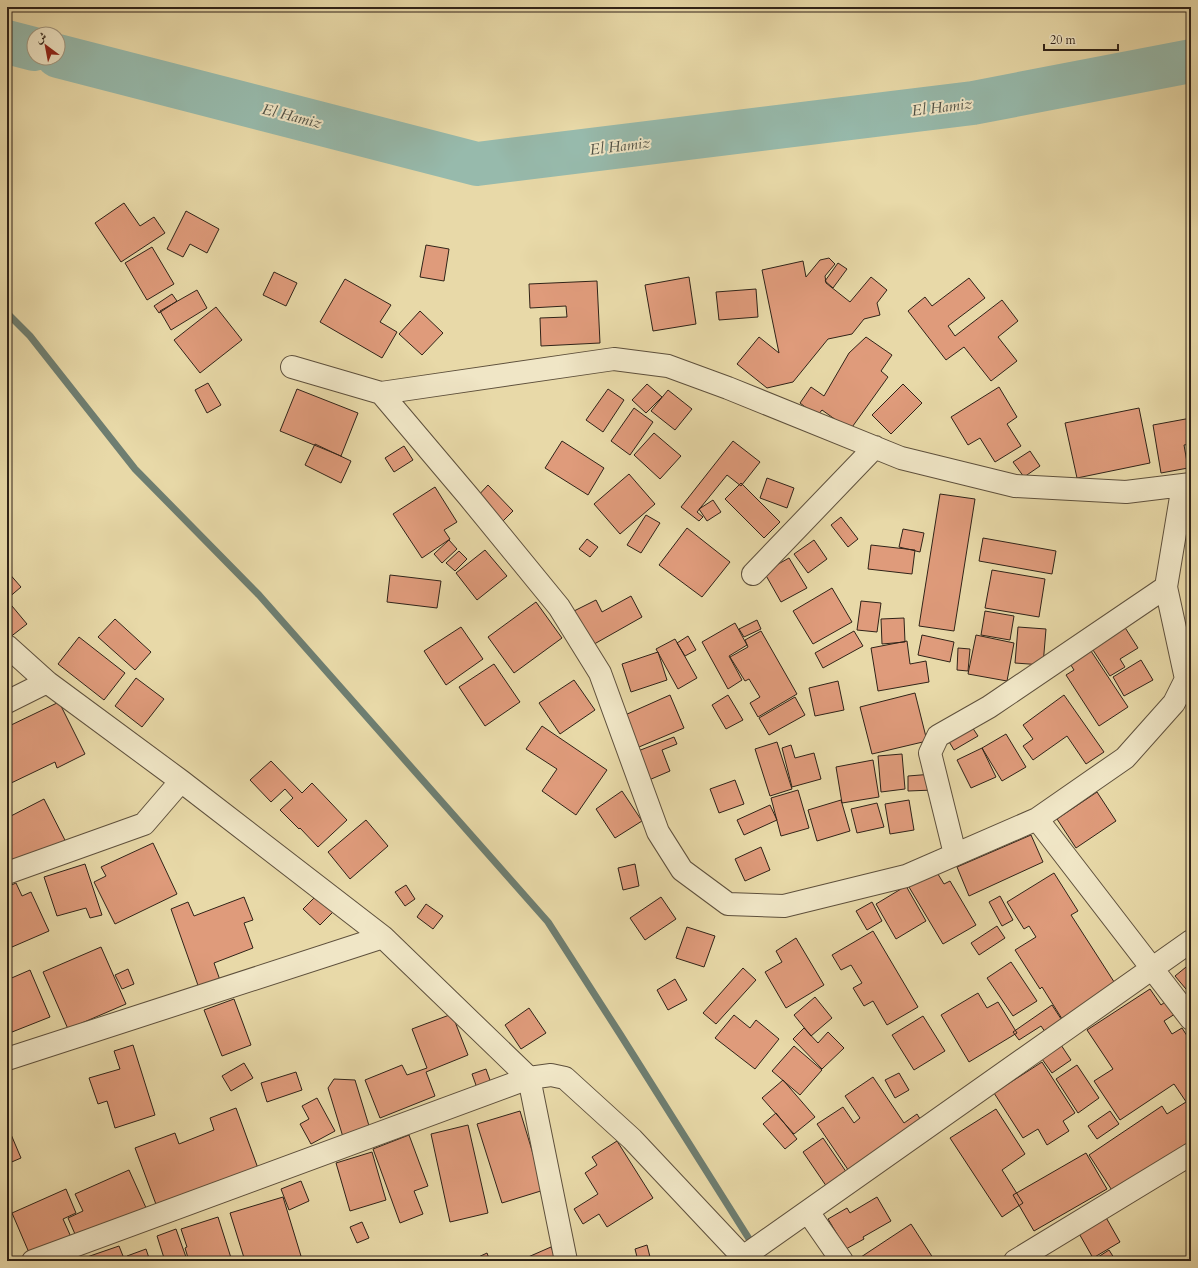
<svg xmlns="http://www.w3.org/2000/svg" width="1198" height="1268" font-family="Cardo,Amiri,serif">
<rect width="100%" height="100%" fill="#e8d9a8"/>
<filter id="stains"><feTurbulence type="fractalNoise" baseFrequency=".005" numOctaves="4"/><feColorMatrix values="0 0 0 0 .2 0 0 0 0 .09 0 0 0 0 .02 0 0 0 .5 -.17"/></filter>
<radialGradient id="worn" r=".72"><stop offset=".6" stop-color="#630" stop-opacity="0"/><stop offset="1" stop-color="#630" stop-opacity=".3"/></radialGradient>
<g fill="none" stroke-linecap="round" stroke-linejoin="round">
<path stroke="#6e7e71" stroke-width="7" d="M7 313 30 336 135 469 259 595 548 922 620 1034 763 1261"/>
<path stroke="#97baac" stroke-width="44" d="M7 42 34 49
M58 56 477 164 973 103 1191 61"/>
</g>
<path fill="#df9b7b" stroke="#302318" d="M124 203 140 226 154 217 165 233 121 262 95 223Z
M186 211 219 229 207 253 190 244 183 257 167 249Z
M426 245 449 249 444 281 420 277Z
M152 247 174 284 147 300 125 263Z
M829 258 835 264 825 276 826 283 850 302 871 277 887 290 877 303 880 315 864 319 852 334 828 339 793 382 767 388 737 364 759 337 779 353 762 270 803 261 806 277 820 260Z
M838 263 847 269 833 288 825 281Z
M274 272 297 283 286 306 263 295Z
M689 277 696 324 653 331 645 285Z
M969 278 985 298 948 326 955 336 1002 300 1018 321 998 337 1017 361 991 381 964 347 946 360 908 311 925 297 932 306Z
M345 279 391 305 380 322 397 332 382 358 320 322Z
M597 281 600 343 541 346 540 318 567 317 566 306 530 308 529 284Z
M756 289 758 317 719 320 716 292Z
M197 290 207 308 171 330 160 311Z
M172 294 177 301 159 313 154 306Z
M216 307 242 340 200 373 174 340Z
M420 311 443 333 422 355 399 334Z
M866 337 892 355 881 371 888 377 850 430 822 410 817 416 800 403 811 387 824 396 849 353Z
M208 383 221 405 207 413 195 390Z
M647 384 662 397 646 413 632 400Z
M903 384 922 403 891 434 872 415Z
M999 387 1017 417 1007 424 1021 446 995 462 980 438 968 445 951 417Z
M297 389 358 413 341 456 280 431Z
M608 389 624 400 603 432 586 420Z
M668 390 692 409 675 430 651 411Z
M634 408 653 422 630 455 611 441Z
M1139 408 1150 463 1077 478 1065 423Z
M1191 418V444L1184 445 1188 468 1161 473 1153 425Z
M654 433 681 456 660 479 634 455Z
M562 441 604 468 588 495 545 468Z
M733 441 760 462 741 486 727 475 697 512 703 517 699 521 681 507Z
M315 444 351 461 341 483 305 465Z
M404 446 413 460 394 472 385 458Z
M1030 451 1040 466 1024 477 1013 462Z
M629 474 655 504 620 534 594 504Z
M767 478 794 488 787 508 760 498Z
M741 483 780 522 764 538 725 499Z
M488 485 513 511 500 524 475 499Z
M435 487 457 522 444 530 450 539 422 558 393 514Z
M940 494 975 499 954 631 919 626Z
M713 500 721 512 707 521 699 509Z
M646 515 660 523 641 553 627 545Z
M841 517 858 539 848 547 831 525Z
M687 528 730 562 702 597 659 565Z
M903 529 924 533 920 552 899 547Z
M983 538 1056 551 1052 574 979 561Z
M587 539 598 547 590 557 579 549Z
M449 540 457 549 442 563 434 554Z
M814 540 827 559 808 573 794 554Z
M871 545 915 550 912 574 868 569Z
M485 550 507 576 477 600 456 573Z
M459 551 467 559 455 571 446 563Z
M789 558 807 588 781 602 764 572Z
M992 570 1045 579 1039 617 985 608Z
M7 571 21 587 7 599Z
M390 575 441 581 437 608 387 602Z
M832 588 852 622 813 644 793 611Z
M631 596 642 617 589 647 570 613 596 600 602 612Z
M7 600 27 624 9 638 7 636Z
M861 601 881 603 877 632 857 630Z
M536 602 562 638 514 673 488 637Z
M985 611 1014 616 1010 640 981 635Z
M904 618 905 642 882 644 881 619Z
M115 619 151 652 135 670 98 637Z
M757 620 761 629 744 637 739 629Z
M735 623 747 645 729 656 742 680 728 689 702 642Z
M1124 626 1138 648 1120 659 1125 667 1110 676 1091 647Z
M461 627 483 659 446 685 424 651Z
M1018 627 1046 629 1043 665 1015 663Z
M761 631 797 694 758 717 750 703 760 697 749 679 745 681 730 657 748 647 745 640Z
M854 631 863 646 823 668 815 653Z
M922 635 954 642 950 662 918 655Z
M976 635 1014 643 1007 681 968 674Z
M688 636 696 650 685 656 677 643Z
M79 637 125 673 104 700 58 664Z
M675 639 697 678 678 689 656 649Z
M907 641 910 664 926 661 929 682 878 691 871 648Z
M958 648 970 649 968 671 957 670Z
M1089 648 1128 707 1099 726 1066 675 1074 670 1069 662Z
M658 652 667 680 631 692 622 664Z
M1141 660 1153 680 1124 696 1113 677Z
M494 664 520 702 485 726 459 687Z
M136 678 164 699 142 727 115 706Z
M574 680 595 710 560 734 539 703Z
M838 681 844 710 815 716 809 688Z
M915 693 927 741 872 754 860 707Z
M670 695 684 728 639 747 625 715Z
M728 695 743 720 726 729 712 705Z
M1064 695 1104 752 1086 764 1067 736 1033 760 1023 746 1033 739 1023 725Z
M795 697 805 715 769 735 759 718Z
M59 702 85 754 57 768 55 762 7 785V727Z
M968 721 978 736 954 750 945 735Z
M542 726 607 770 576 815 542 791 557 769 526 749Z
M1006 734 1026 767 1002 781 982 748Z
M674 737 677 744 662 750 670 771 649 780 638 751Z
M777 742 792 789 770 796 755 749Z
M791 745 795 758 814 753 821 779 792 787 782 748Z
M982 748 996 777 971 788 957 760Z
M902 754 905 789 881 792 878 756Z
M873 760 879 797 842 803 836 767Z
M271 761 302 793 312 783 347 820 318 847 300 828 299 829 280 810 293 798 285 789 271 802 250 780Z
M933 774 934 790 908 791V776Z
M735 780 744 804 719 813 710 789Z
M798 790 809 828 781 836 771 798Z
M622 791 642 821 615 838 596 809Z
M1097 792 1116 821 1076 848 1057 819Z
M44 799 69 848 19 875 7 852V818Z
M841 800 850 831 817 841 808 810Z
M909 800 914 830 890 834 885 804Z
M877 803 884 827 857 833 851 809Z
M770 805 777 820 744 835 737 820Z
M366 820 388 846 350 879 328 852Z
M1031 835 1043 862 969 896 957 867Z
M153 843 177 894 115 924 94 882 106 876 101 867Z
M761 847 770 870 745 881 735 859Z
M85 864 102 915 90 918 86 908 57 916 44 877Z
M635 864 639 886 623 890 618 868Z
M933 866 944 884 950 881 976 925 943 944 906 882Z
M1054 873 1078 911 1071 915 1118 988 1064 1022 1042 987 1040 989 1015 950 1036 937 1029 926 1024 929 1007 902Z
M16 883 22 896 31 892 49 931 12 947 7 938V887Z
M406 885 415 899 405 906 395 892Z
M906 886 926 921 896 939 876 904Z
M322 890 338 907 320 925 303 909Z
M1000 896 1013 920 1002 926 989 902Z
M244 897 253 920 244 923 253 948 214 963 221 983 200 991 171 909 188 902 194 916Z
M661 897 676 919 645 940 630 918Z
M872 902 882 921 867 930 856 911Z
M426 904 443 916 433 929 417 917Z
M997 926 1005 938 979 955 971 943Z
M687 927 715 936 704 967 676 958Z
M873 931 918 1007 887 1025 873 1001 864 1006 853 988 862 983 851 965 841 970 832 955Z
M796 938 824 985 786 1008 765 972 782 962 776 951Z
M101 947 126 1004 68 1029 43 972Z
M1011 962 1037 1001 1013 1016 987 978Z
M1191 963V995L1175 976Z
M743 968 756 980 716 1024 703 1013Z
M128 969 134 984 122 989 115 975Z
M30 970 50 1017 7 1034V980Z
M675 979 687 1000 668 1010 657 990Z
M1150 989 1161 1005 1169 999 1178 1012 1164 1021 1172 1034 1182 1028 1191 1042V1109L1174 1084 1120 1120 1094 1081 1113 1069 1087 1030Z
M978 993 987 1008 998 1002 1017 1033 969 1062 941 1015Z
M815 997 832 1018 811 1036 794 1015Z
M234 999 251 1045 222 1056 204 1010Z
M1052 1005 1065 1025 1048 1036 1041 1026 1019 1040 1013 1032Z
M529 1008 546 1033 521 1049 505 1025Z
M452 1014 468 1055 426 1072 435 1096 380 1118 365 1080 402 1065 407 1075 427 1068 412 1029Z
M734 1015 750 1028 756 1020 779 1039 755 1069 715 1038Z
M923 1016 945 1051 914 1070 892 1035Z
M804 1028 818 1043 828 1032 844 1048 822 1069 793 1039Z
M133 1045 155 1115 115 1128 107 1101 98 1104 89 1078 120 1069 114 1051Z
M1061 1045 1071 1060 1052 1073 1042 1059Z
M794 1046 822 1070 800 1095 772 1071Z
M1042 1062 1075 1113 1063 1121 1069 1131 1047 1145 1038 1129 1023 1138 994 1093Z
M244 1063 253 1078 231 1091 222 1076Z
M1077 1065 1099 1098 1078 1113 1056 1079Z
M486 1069 491 1083 477 1088 472 1074Z
M296 1072 302 1090 267 1102 261 1083Z
M899 1073 909 1090 895 1098 885 1080Z
M873 1077 904 1123 917 1114 924 1125 853 1177 817 1124 843 1107 854 1123 860 1118 845 1096Z
M334 1079 355 1080 370 1129 343 1137 328 1088Z
M783 1080 815 1117 794 1134 762 1098Z
M317 1098 335 1131 311 1144 300 1124 309 1119 302 1106Z
M1186 1102 1191 1109V1145L1115 1195 1089 1155 1162 1106 1167 1114Z
M236 1108 259 1171 157 1207 135 1148 175 1133 179 1144 214 1130 210 1118Z
M996 1109 1025 1154 1002 1170 1023 1203 1002 1217 950 1138Z
M520 1111 544 1190 502 1203 477 1124Z
M1110 1111 1119 1124 1097 1139 1088 1126Z
M776 1113 797 1139 785 1149 763 1124Z
M7 1125 21 1158 7 1164Z
M468 1125 488 1213 450 1222 431 1134Z
M409 1135 428 1186 414 1191 423 1214 400 1223 373 1149Z
M823 1138 849 1176 829 1190 803 1152Z
M617 1141 653 1198 607 1227 599 1214 583 1224 574 1209 598 1194 585 1173 597 1165 592 1157Z
M372 1152 386 1200 350 1211 336 1163Z
M1086 1153 1107 1189 1034 1231 1013 1195Z
M129 1170 147 1210 78 1241 68 1218 83 1211 75 1194Z
M301 1181 309 1201 289 1210 281 1189Z
M66 1189 76 1213 63 1219 71 1237 30 1255 12 1213Z
M283 1197 301 1256 285 1261H245L230 1213Z
M877 1197 891 1221 863 1237 864 1239 846 1249 828 1219 847 1208 850 1213Z
M1104 1214 1120 1242 1093 1258 1077 1230Z
M218 1217 232 1261H189L185 1248 187 1247 181 1229Z
M362 1222 369 1238 357 1243 350 1227Z
M911 1224 935 1261H864L861 1257Z
M176 1229 186 1257 184 1258 185 1261H155L164 1258 157 1236Z
M647 1245 651 1261H623L637 1257 635 1249Z
M119 1246 125 1261H88L87 1257Z
M551 1247 557 1261H519Z
M146 1249 150 1261H129L127 1256Z
M1109 1250 1116 1261H1092Z
M487 1253 490 1261H473L472 1260Z
M84 1257 85 1261H73Z"/>
<g fill="none" stroke-linecap="round" stroke-linejoin="round">
<g stroke="#5e503c" stroke-width="24">
<path id="minor" d="M292 367 381 393
M1191 484 1126 492 1015 486 901 458 728 388 668 366 614 359 381 393 469 497 559 607 600 673 658 832 682 870 728 904 784 906 906 876 1037 819 1191 1019
M753 574 875 447
M7 646 47 682 181 781 383 937 529 1078 566 1261
M7 702 47 682
M1037 819 1125 758 1174 703 1186 679 1166 587 1183 485
M955 854 930 753 938 736 989 707 1166 587
M7 873 144 824 181 781
M7 1059 383 937
M808 1212 842 1261
M33 1261 529 1078 551 1075 565 1078 632 1139 743 1257 1191 941
M1015 1261 1191 1154"/>
</g>
<use href="#minor" stroke="#f0e6c6" stroke-width="22"/>
</g>
<g text-anchor="middle" dominant-baseline="central" stroke-width="4" stroke-linejoin="round" paint-order="stroke">
<g font-size="15" font-style="italic" fill="#4f5044" stroke="#f0e6c6">
<text transform="translate(942 107) rotate(-7)">El Hamiz</text>
<text transform="translate(292 116) rotate(14)">El Hamiz</text>
<text transform="translate(620 146) rotate(-7)">El Hamiz</text>
</g>
</g>
<rect width="1198" height="1268" fill="none" stroke="#e8d9a8" stroke-width="24"/>
<rect x="8" y="8" width="1182" height="1252" fill="none" stroke="#302318" stroke-width="2"/>
<rect x="12" y="12" width="1174" height="1244" fill="none" stroke="#302318"/>
<g transform="translate(46 46) rotate(328)"><circle r="19" fill="#f0e6c6" stroke="#a39880"/>
<path d="M0-3L7 15L0 10L-7 15Z" fill="#8f2418"/>
<text y="-6" font-size="11" font-weight="bold" text-anchor="middle" fill="#302318">ش</text>
</g>
<path d="M1044 44v6h74v-6" fill="none" stroke="#302318" stroke-width="2"/>
<text x="1050" y="44" font-size="12" fill="#302318" stroke="#f0e6c6" stroke-width="3" paint-order="stroke">20 m</text>
<rect width="100%" height="100%" filter="url(#stains)"/>
<rect width="100%" height="100%" fill="url(#worn)"/>
</svg>
